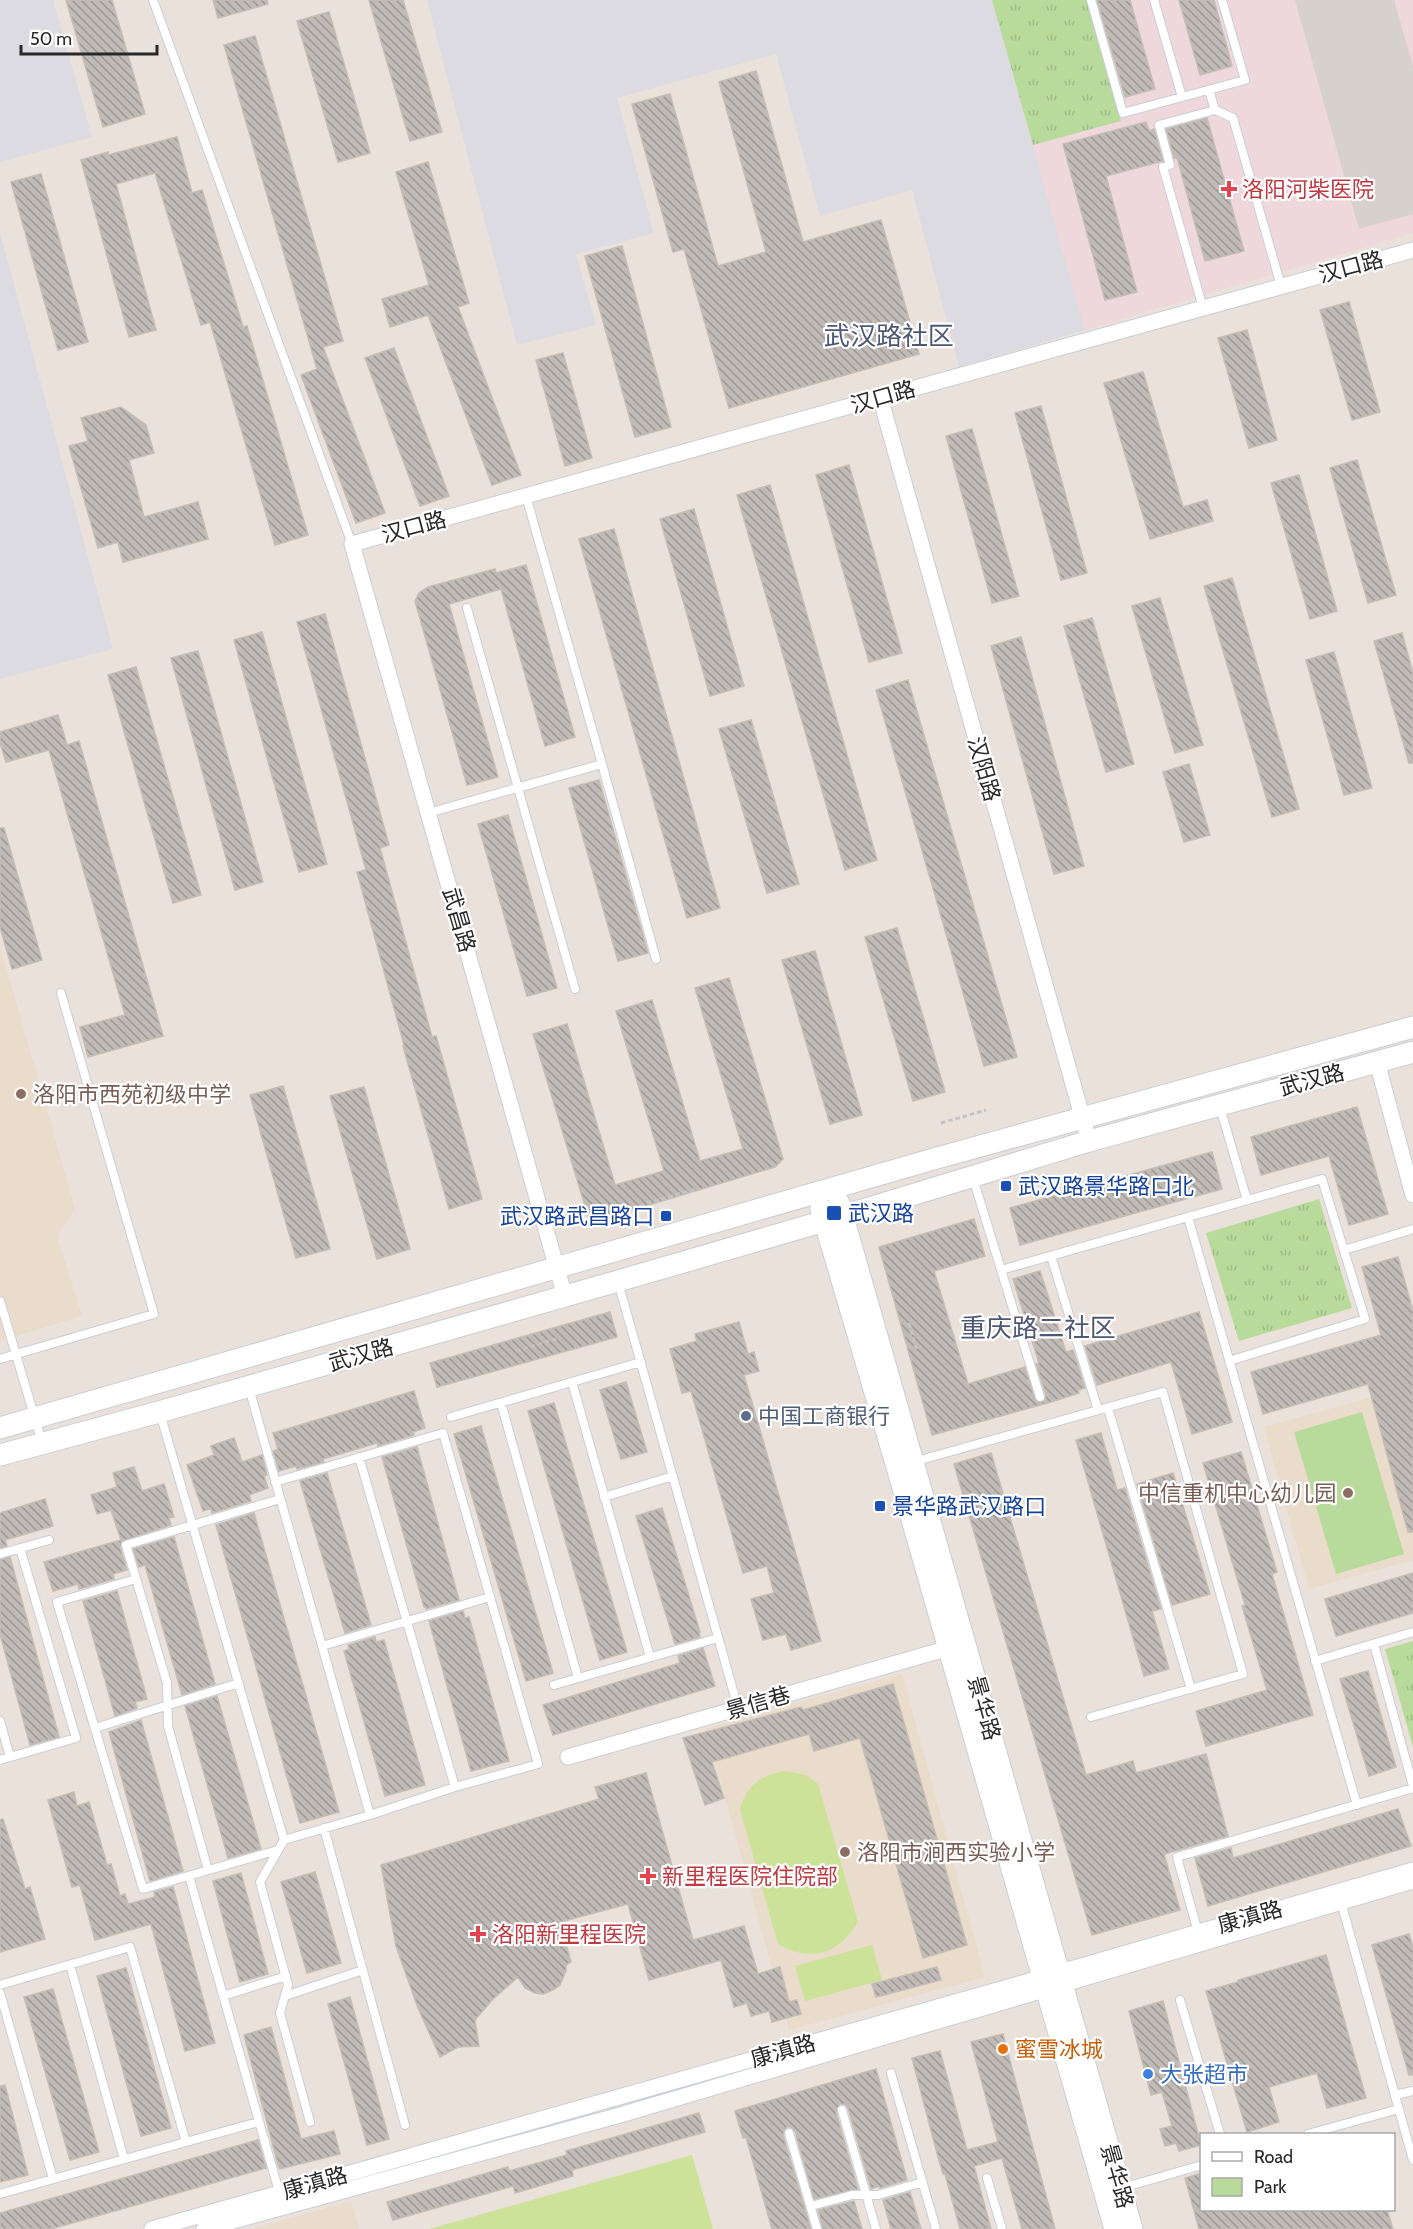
<svg xmlns="http://www.w3.org/2000/svg" width="1413" height="2229" font-family="Cabin,'Noto Sans SC',sans-serif">
<defs>
<pattern id="grass-tufts" width="24" height="20" patternUnits="userSpaceOnUse" patternTransform="scale(1.5)"><rect width="24" height="20" fill="#b8db9b"/><path d="M3 7l-1-3M5 7V3M7 7l1-3M15 17l-1-3M17 17v-4M19 17l1-3" fill="none" stroke="#9ebc86"/></pattern>
<pattern id="building-back-hatch" width="6" height="6" patternUnits="userSpaceOnUse" patternTransform="scale(1.5)"><rect width="6" height="6" fill="#c1bbb7"/><path d="M-1 5l2 2M0 0l6 6M5-1l2 2" fill="none" stroke="#9d9895"/></pattern>
</defs>
<rect width="100%" height="100%" fill="#e9e1da"/>
<path fill="#dcdbe2" d="M0 0H53L92 137 0 162Z
M427 0H992L1085 330 959 367 912 190 820 216 776 54 617 98 654 233 576 254 596 325 517 345Z
M0 233 113 649 0 679Z"/>
<path fill="#e9dccb" d="M0 945 75 1209 57 1236 82 1316 0 1341Z
M1413 1386V1560L1309 1589 1264 1427Z
M902 1674 985 1977 789 2030 706 1728Z
M351 2201 359 2229H252Z"/>
<path fill="#efd8dc" d="M992 0H1413V233L1085 330Z"/>
<path fill="url(#grass-tufts)" d="M992 0H1087L1121 121 1033 145Z
M1319 1199 1352 1308 1239 1341 1206 1233Z
M1413 1641V1747L1385 1649Z"/>
<path fill="#b8db9b" d="M1362 1412 1404 1554 1336 1574 1294 1432Z"/>
<path fill="#cbe298" d="M784 1771 806 1775 818 1784 858 1922C839 1954 811 1963 778 1944L740 1809C746 1786 761 1775 784 1771Z
M872 1945 882 1980 805 2001 795 1966Z
M692 2155 713 2229H429Z"/>
<path fill="#d6d1cd" d="M1295 0H1394L1413 66V214L1359 229Z"/>
<path fill="url(#building-back-hatch)" stroke="#c4bdb5" stroke-width="1.5" d="M66 0H112L145 114 103 127Z
M213 0H267L268 4 218 18Z
M369 0H403L442 132 410 141Z
M1097 0H1130L1155 89 1125 97Z
M1179 0H1214L1232 66 1200 75Z
M329 12 370 153 338 162 297 21Z
M255 36 343 341 323 347 385 513 356 523 301 375 317 369 224 45Z
M756 71 803 242 881 220 919 354 729 408 684 249 673 252 632 104 670 94 718 266 766 252 719 82Z
M1207 118 1244 251 1205 261 1177 157 1174 158 1166 129Z
M1146 122 1149 131 1154 129 1163 161 1106 176 1137 292 1105 300 1063 144Z
M177 137 192 193 202 190 243 327 247 326 308 535 275 545 210 322 201 325 155 173 116 184 156 330 129 337 81 160 108 152V155Z
M428 162 469 303 458 307 521 475 492 485 428 315 390 327 382 299 429 285 396 172Z
M41 174 88 342 58 350 11 182Z
M622 246 671 427 635 437 585 256Z
M1349 302 1380 412 1352 420 1320 310Z
M1247 330 1277 440 1249 448 1218 338Z
M394 348 449 496 420 506 365 358Z
M563 353 592 458 565 466 536 360Z
M1143 372 1183 507 1207 500 1213 521 1150 539 1104 383Z
M1041 406 1087 573 1061 580 1015 413Z
M121 407 146 425 154 453 129 460 144 517 198 502 208 539 123 562 118 542 98 548 69 446 88 441 81 418Z
M972 429 1019 596 992 603 946 436Z
M1357 460 1396 595 1368 603 1330 468Z
M849 465 902 653 869 662 816 475Z
M1299 475 1337 611 1310 619 1271 483Z
M770 485 877 860 845 870 737 495Z
M694 509 744 686 710 696 660 519Z
M614 529 720 908 687 918 579 539Z
M526 565 575 737 545 746 501 589 449 604 498 777 467 785 415 601 419 593 428 587 495 569 496 573Z
M1232 578 1299 809 1272 817 1204 586Z
M1160 598 1203 745 1175 753 1132 606Z
M325 614 389 845 380 848 432 1037 436 1036 482 1199 449 1209 403 1046 404 1045 357 872 366 870 297 622Z
M1092 618 1134 764 1106 772 1064 626Z
M262 632 327 864 299 872 234 640Z
M1402 633 1413 673V763H1409L1374 641Z
M1021 637 1084 866 1054 874 991 646Z
M198 651 263 882 235 890 171 658Z
M1334 652 1372 788 1344 795 1306 660Z
M136 667 201 895 173 903 108 675Z
M908 680 1017 1057 984 1066 876 690Z
M58 715 67 745 79 741 163 1036 88 1057 80 1027 125 1015 49 750 6 762 0 743V732Z
M751 720 799 884 767 893 719 729Z
M1189 764 1210 835 1184 842 1163 772Z
M599 780 648 953 618 961 569 788Z
M508 815 557 988 527 996 478 824Z
M0 828H4L42 960 12 969 0 927Z
M897 928 945 1092 913 1101 865 937Z
M815 951 862 1115 830 1124 782 960Z
M729 978 783 1159 775 1167 599 1220 588 1216 533 1034 567 1024 615 1185 664 1171 616 1011 652 1000 700 1161 743 1149 695 988Z
M283 1086 330 1249 296 1258 250 1095Z
M364 1087 410 1249 377 1259 330 1096Z
M1357 1107 1388 1214 1349 1225 1329 1156 1261 1175 1251 1137Z
M1212 1152 1222 1189 1020 1245 1010 1208Z
M974 1219 985 1256 934 1271 968 1384 1025 1367 1035 1399 1039 1403 1045 1401 1046 1395 1036 1364 1039 1363 1013 1279 1040 1271 1066 1352 1073 1350 1085 1388 1078 1390 1079 1393 1051 1402 932 1435 879 1247Z
M1398 1257 1413 1311V1532H1408L1368 1384 1263 1414 1251 1372 1381 1335 1362 1267Z
M610 1312 617 1337 437 1387 430 1363Z
M1199 1312 1232 1422 1192 1434 1171 1362 1097 1385 1085 1346Z
M739 1322 748 1354 754 1352 759 1371 744 1375 821 1641 791 1650 786 1634 763 1640 751 1599 774 1593 767 1566 743 1573 691 1391 682 1393 670 1349 697 1341 695 1334Z
M626 1382 647 1452 621 1459 600 1390Z
M414 1391 425 1428 413 1432 414 1435 378 1446 377 1443 323 1459 324 1462 297 1469 296 1466 279 1471 273 1451 278 1449 273 1433Z
M554 1403 627 1652 600 1660 528 1411Z
M481 1426 553 1673 526 1681 454 1434Z
M1101 1433 1117 1490 1125 1488 1161 1609 1152 1611 1169 1669 1144 1676 1076 1440Z
M234 1438 242 1462 262 1455 267 1475 264 1476 268 1488 249 1495 251 1501 212 1513 211 1508 203 1511 187 1465 214 1455 211 1446Z
M417 1447 459 1600 426 1609V1607H424L382 1457Z
M1241 1452 1277 1572 1272 1574 1313 1715 1206 1746 1196 1711 1267 1690 1242 1606 1245 1605 1203 1463Z
M991 1453 1086 1775 1133 1761 1136 1773 1206 1754 1228 1836 1164 1854 1180 1910 1092 1935 954 1464Z
M134 1467 142 1491 164 1484 174 1517 169 1518 171 1525 122 1541 120 1546 127 1570 113 1574 114 1579 79 1589 78 1584 53 1591 44 1562 121 1540 111 1510 97 1514 91 1495 117 1487 113 1473Z
M327 1473 371 1625 345 1633 300 1481Z
M1173 1473 1210 1594 1172 1605 1137 1484Z
M45 1499 53 1526 5 1540 7 1546 0 1548V1513Z
M662 1508 700 1632 699 1633 700 1637 675 1644 636 1516Z
M254 1513 339 1812 300 1823 216 1525Z
M174 1537 215 1684 182 1695 145 1565 139 1567 133 1549Z
M10 1557 59 1737 30 1745 0 1634V1560Z
M1413 1573V1613L1336 1636 1325 1599Z
M117 1591 147 1699 135 1702 137 1708 115 1716 83 1601Z
M463 1611 465 1618 469 1617 509 1761 471 1771 429 1621Z
M375 1637 376 1642 384 1640 425 1785 385 1796 344 1651 349 1649 348 1645Z
M703 1648 715 1686 553 1735 543 1705 680 1663 678 1656Z
M1368 1671 1396 1767 1369 1776 1340 1679Z
M893 1684 967 1945 923 1958 860 1738 814 1751 809 1734 712 1762 724 1798 705 1805 683 1738 801 1707 803 1710Z
M217 1696 261 1849 228 1858 185 1706Z
M141 1720 183 1871 150 1881 109 1732Z
M646 1773 693 1940 744 1926 758 1974 780 1967 789 2002 797 2000 801 2014 772 2022 769 2011 751 2016 747 2003 734 2007 721 1960 649 1980 628 1904 560 1922 571 1962 566 1965V1971L560 1985 553 1990 543 1994 535 1993 525 1988 518 1977 492 2000 475 2020 479 2046 458 2047 440 2057 418 2008 396 1946 381 1865 599 1799 595 1787Z
M74 1792 77 1806 89 1802 107 1865 111 1864 120 1896 125 1894 128 1904 155 1897 154 1892 173 1887 215 2043 185 2051 151 1924 95 1940 80 1885 72 1887 48 1800Z
M1398 1809 1411 1846 1208 1906 1195 1858 1231 1848 1233 1858Z
M3 1819 25 1889 30 1887 45 1939 0 1952V1820Z
M315 1872 341 1963 307 1973 281 1882Z
M241 1873 268 1974 240 1982 213 1881Z
M1409 1934 1413 1947V2075H1409L1372 1945Z
M1326 1955 1366 2098 1327 2108 1317 2073 1269 2087 1279 2122 1247 2132 1206 1991 1238 1982V1980Z
M937 1967 941 1980 876 1997 872 1984Z
M126 1968 171 2128 141 2136 97 1976Z
M53 1989 99 2152 70 2160 24 1997Z
M350 1997 389 2139 367 2145 328 2004Z
M1163 2001 1201 2145 1179 2151 1176 2143 1165 2146 1160 2129 1172 2126 1162 2092 1151 2095 1129 2011Z
M271 2027 301 2139 334 2131 340 2154 280 2169 278 2165 244 2035Z
M1003 2034 1029 2133 1055 2229H1022L1002 2158 974 2166 991 2229H960L945 2174H943L938 2157 912 2058 940 2051 967 2150 998 2142 971 2042Z
M876 2069 907 2180 880 2188 879 2186 871 2189 848 2108 844 2104H840L836 2112 858 2189 814 2199 795 2131 791 2127H787L783 2135 811 2229H772L746 2137 743 2138 735 2111Z
M5 2085 28 2175 0 2182V2086Z
M699 2113 705 2132 572 2170 573 2176 515 2193 513 2186 393 2220 387 2202 508 2167 509 2171 567 2155 566 2151Z
M258 2140 266 2168 51 2229H0V2213Z
M1202 2173V2210H1387L1393 2229H1199L1185 2178Z
M910 2192 921 2229H891L883 2200Z
M854 2201 862 2229H823L818 2210Z"/>
<g fill="none" stroke-linecap="round" stroke-linejoin="round">
<g stroke="#c9ced8" stroke-width="10">
<path id="service" d="M153 0 352 544
M1091 0 1123 113 1245 80 1222 0
M1154 0 1182 97
M1209 90 1215 110 1233 118 1281 286
M1203 308 1163 167 1170 165 1159 125 1215 110
M467 608 575 989
M602 764 656 959
M428 813 602 764 526 496
M1220 1107 1247 1200
M973 1178 1040 1397
M1188 1217 1357 1805
M1344 1250 1413 1229
M1051 1256 1098 1410
M1001 1270 1322 1179 1365 1319 1229 1361
M618 1282 738 1708
M0 1301 42 1442
M0 1359 154 1314 61 993
M572 1382 650 1657
M249 1388 370 1815 455 1787 538 1764 443 1433 275 1482
M501 1403 578 1678
M1108 1408 1191 1689
M160 1413 284 1840 370 1815
M451 1417 641 1362
M359 1457 455 1787
M913 1462 1163 1392 1243 1674 1091 1717
M604 1497 673 1476
M0 1554 49 1540
M136 1579 57 1602 143 1889 278 1850
M1374 1644 1413 1786
M322 1646 490 1597
M1315 1661 1413 1632
M554 1685 718 1638
M0 1721 10 1757
M95 1728 239 1683
M0 1760 76 1738 20 1548
M324 1828 405 2125
M284 1840 260 1882 288 1985 280 2013 310 2122
M208 1870 168 1726 167 1683 126 1545 280 1499
M189 1876 280 2195
M1341 1902 1413 2160
M1198 1932 1177 1857 1413 1788
M70 1965 124 2159
M0 1985 130 1947 186 2142 0 2194
M0 1993 53 2179
M223 1996 286 1976
M285 1996 363 1970
M1180 2000 1220 2134
M891 2073 936 2229
M1395 2095 1413 2091
M842 2110 876 2229
M789 2133 817 2229
M1308 2134 1399 2109
M186 2142 258 2122
M987 2178 1002 2229
M1122 2188 1202 2165
M811 2206 852 2195H878L923 2182"/>
</g>
<g stroke="#c9ced8" stroke-width="17">
<path id="minor" d="M880 397 1089 1141
M1377 1062 1413 1195
M565 1297 352 544 1413 250
M568 1757 949 1648
M152 2229 1026 1982 1413 1870
M204 2229 620 2115 1413 1881"/>
</g>
<g stroke="#c9ced8" stroke-width="23">
<path id="secondary" d="M839 1203 1132 2229
M821 1209 897 1467 1115 2229
M0 1428 937 1158 1413 1027
M0 1455 159 1412 618 1281 859 1211 1089 1141 1413 1052"/>
</g>
<path stroke="#c3c3c3" stroke-width="3" stroke-dasharray="4.5 3" stroke-linecap="butt" d="M941 1123 986 1110
M647 1203 696 1189
M909 1323 918 1355
M516 1351 557 1339"/>
<use href="#service" stroke="#fff" stroke-width="8"/>
<use href="#minor" stroke="#fff" stroke-width="15"/>
<use href="#secondary" stroke="#fff" stroke-width="21"/>
</g>
<g fill="#e0444e" stroke="#fff" stroke-width="2">
<path d="M1226 180h6v6h6v6h-6v6h-6v-6h-6v-6h6z"/>
<path d="M645 1867h6v6h6v6h-6v6h-6v-6h-6v-6h6z"/>
<path d="M475 1925h6v6h6v6h-6v6h-6v-6h-6v-6h6z"/>
</g>
<g fill="#8d6e63" stroke="#fff" stroke-width="2">
<circle cx="21" cy="1094" r="6"/>
<circle cx="1348" cy="1493" r="6"/>
<circle cx="845" cy="1852" r="6"/>
</g>
<g fill="#1a4fb4" stroke="#fff" stroke-width="2">
<rect x="1000" y="1180" width="12" height="12" rx="3"/>
<rect x="826" y="1205" width="16" height="16" rx="3"/>
<rect x="660" y="1210" width="12" height="12" rx="3"/>
<rect x="874" y="1500" width="12" height="12" rx="3"/>
</g>
<circle fill="#5c6f8a" stroke="#fff" stroke-width="2" cx="746" cy="1416" r="6"/>
<circle fill="#e8710a" stroke="#fff" stroke-width="2" cx="1003" cy="2049" r="6"/>
<circle fill="#3f7fe0" stroke="#fff" stroke-width="2" cx="1148" cy="2074" r="6"/>
<g text-anchor="middle" dominant-baseline="central" stroke-width="4.5" stroke-linejoin="round" paint-order="stroke">
<g font-size="22" fill="#be3a42" stroke="#fff" text-anchor="start">
<text x="1242" y="189">洛阳河柴医院</text>
<text x="662" y="1876">新里程医院住院部</text>
<text x="492" y="1934">洛阳新里程医院</text>
</g>
<g font-size="22" fill="#282828" stroke="#fff">
<text transform="translate(1351 267) rotate(-15)">汉口路</text>
<text transform="translate(883 397) rotate(-16)">汉口路</text>
<text transform="translate(414 527) rotate(-15)">汉口路</text>
<text transform="translate(984 769) rotate(74)">汉阳路</text>
<text transform="translate(459 920) rotate(74)">武昌路</text>
<text transform="translate(1312 1080) rotate(-15)">武汉路</text>
<text transform="translate(361 1355) rotate(-16)">武汉路</text>
<text transform="translate(758 1703) rotate(-16)">景信巷</text>
<text transform="translate(984 1708) rotate(74)">景华路</text>
<text transform="translate(1250 1917) rotate(-16)">康滇路</text>
<text transform="translate(783 2051) rotate(-16)">康滇路</text>
<text transform="translate(1117 2176) rotate(74)">景华路</text>
<text transform="translate(315 2183) rotate(-16)">康滇路</text>
</g>
<g font-size="22" fill="#785e54" stroke="#fff" text-anchor="start">
<text x="33" y="1094">洛阳市西苑初级中学</text>
<text x="1336" y="1493" text-anchor="end">中信重机中心幼儿园</text>
<text x="857" y="1852">洛阳市涧西实验小学</text>
</g>
<g font-size="22" fill="#164399" stroke="#fff" text-anchor="start">
<text x="1018" y="1186">武汉路景华路口北</text>
<text x="848" y="1213">武汉路</text>
<text x="654" y="1216" text-anchor="end">武汉路武昌路口</text>
<text x="892" y="1506">景华路武汉路口</text>
</g>
<g font-size="22" fill="#4e5e75" stroke="#fff" text-anchor="start">
<text x="758" y="1416">中国工商银行</text>
</g>
<g font-size="22" fill="#c56008" stroke="#fff" text-anchor="start">
<text x="1015" y="2049">蜜雪冰城</text>
</g>
<g font-size="22" fill="#366cbe" stroke="#fff" text-anchor="start">
<text x="1160" y="2074">大张超市</text>
</g>
<g font-size="26" fill="#4d5874" stroke="#fff">
<text x="889" y="336">武汉路社区</text>
<text x="1038" y="1328">重庆路二社区</text>
</g>
</g>
<rect x="1200" y="2133" width="195" height="78" fill="#ffffff" stroke="#a9a9a9" stroke-width="1.5"/>
<rect x="1212" y="2152" width="30" height="9" fill="#ffffff" stroke="#a9a9a9" stroke-width="1.5"/>
<text x="1254" y="2163" font-size="18" fill="#282828">Road</text>
<rect x="1212" y="2178" width="30" height="18" fill="#b8db9b" stroke="#a9a9a9" stroke-width="1.5"/>
<text x="1254" y="2193" font-size="18" fill="#282828">Park</text>
<path d="M21 45v9h136v-9" fill="none" stroke="#282828" stroke-width="3"/>
<text x="30" y="45" font-size="18" fill="#282828" stroke="#ffffff" stroke-width="4.5" paint-order="stroke">50 m</text>
</svg>
